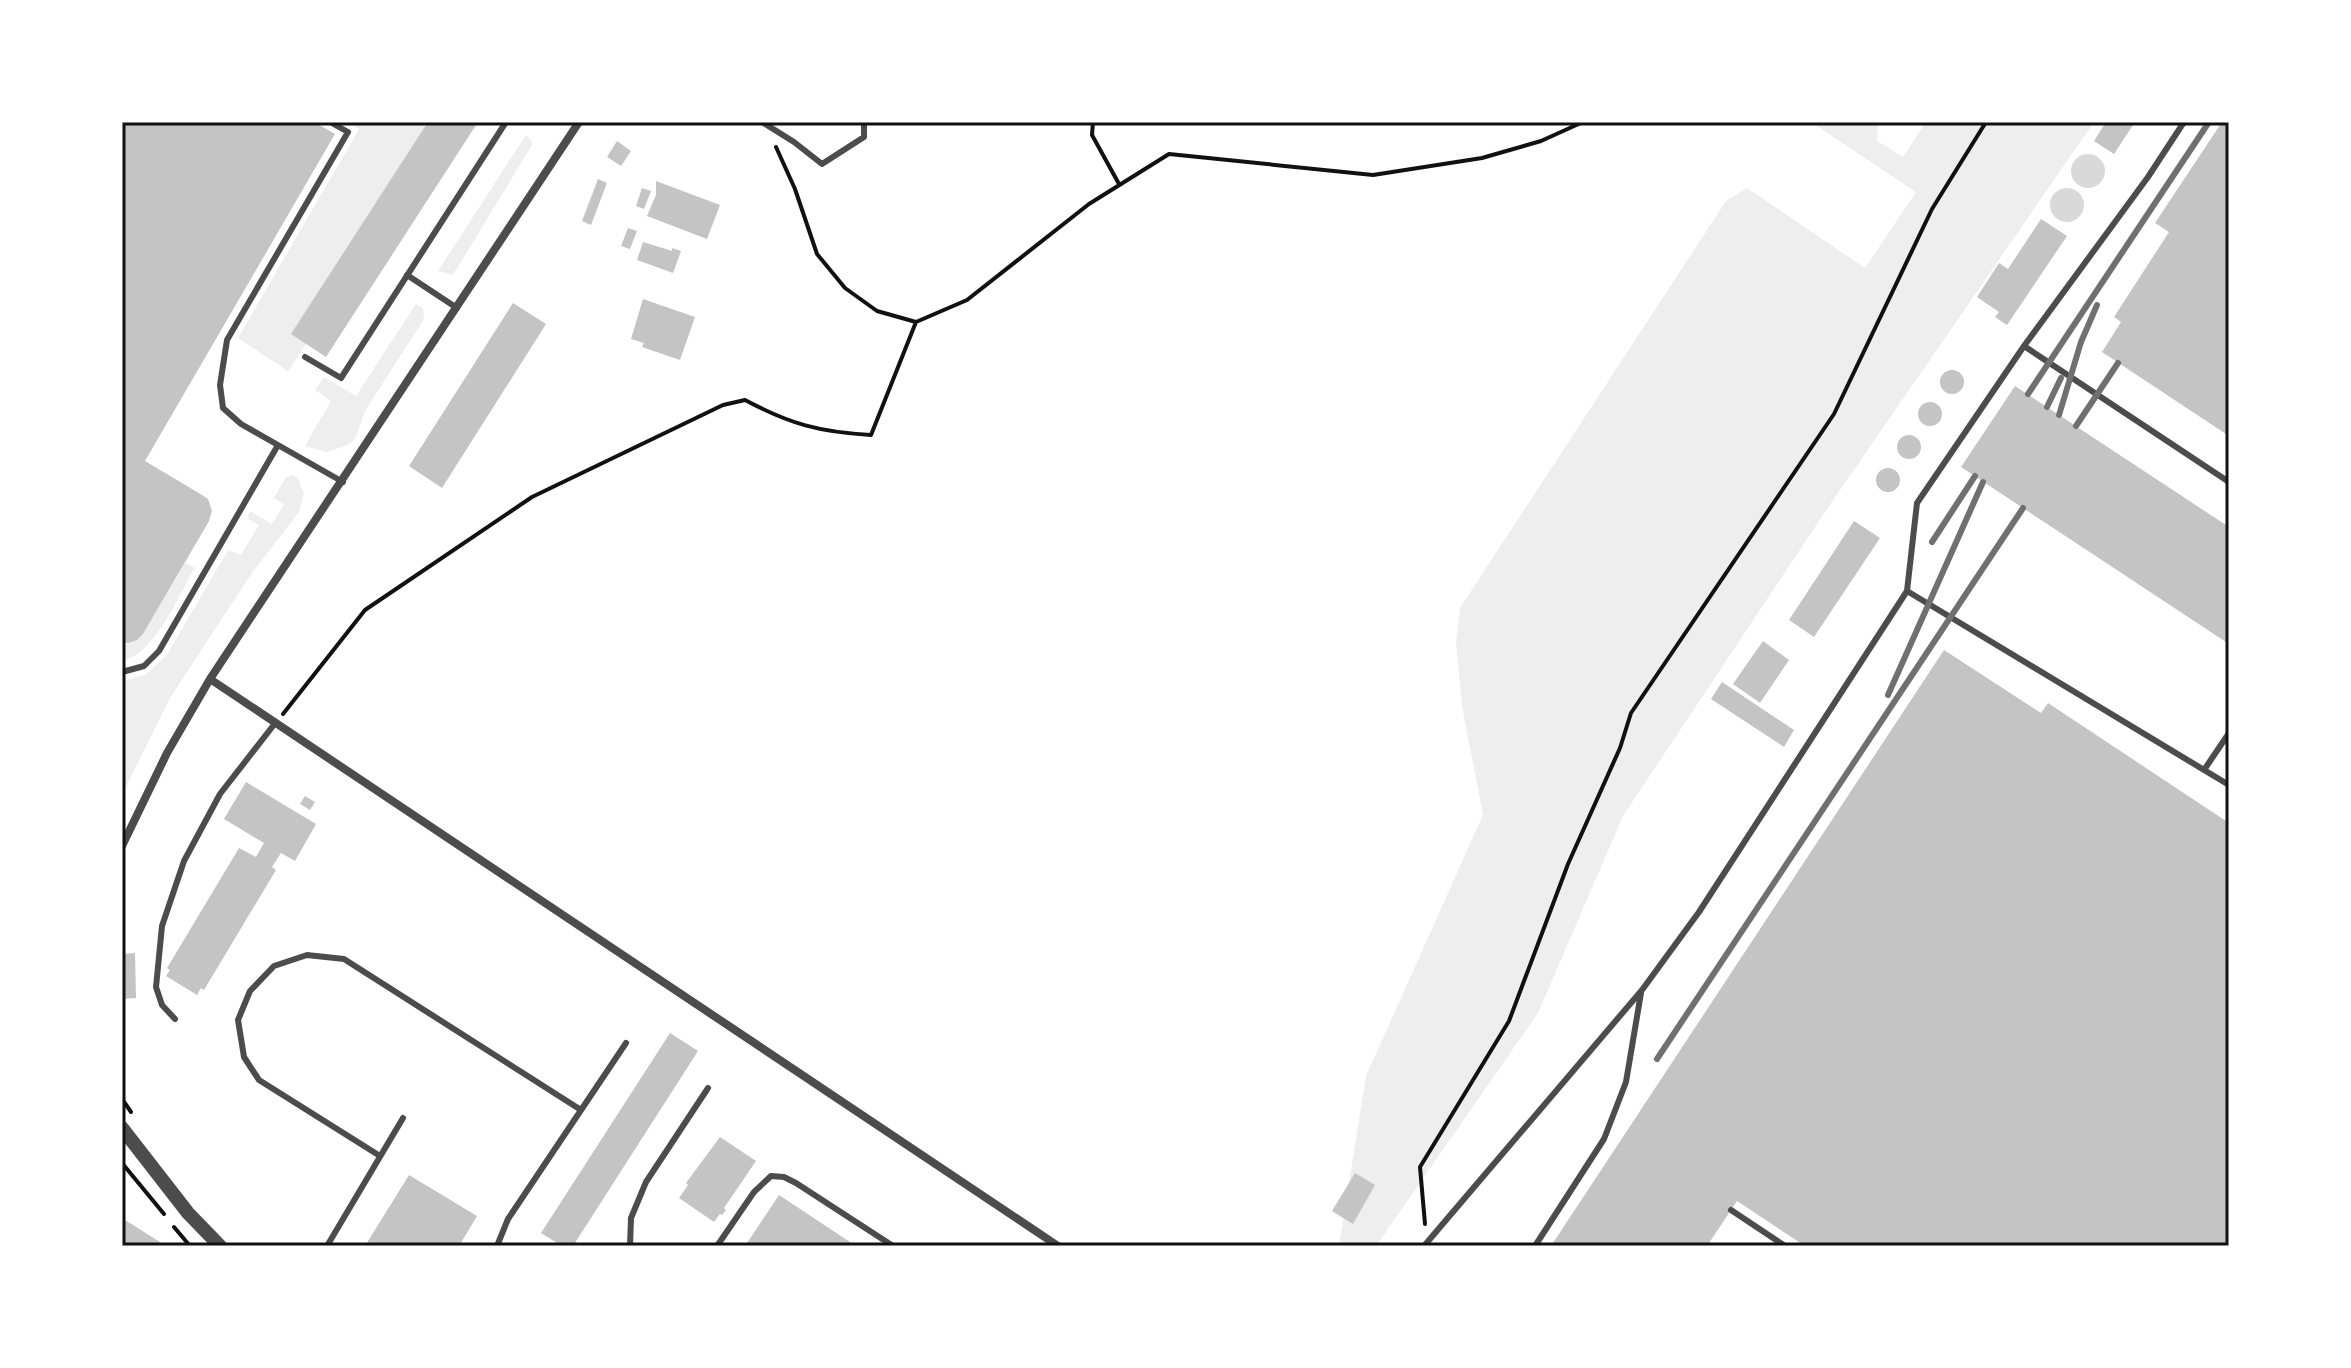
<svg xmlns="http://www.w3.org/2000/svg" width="2351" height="1368" font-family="Arial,sans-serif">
<rect width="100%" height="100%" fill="#fff"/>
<path fill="#eee" d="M348 122H428L306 344 288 371 238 338 359 129Z
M1811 122H1878L1877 141 1903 157 1926 122H2094L1827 509 1623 816 1538 1013 1376 1246H1339L1366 1076 1483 815 1462 706 1456 642 1460 608 1726 201 1747 188 1865 268 1916 192Z
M526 135 532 141V145L458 267 452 275 438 271Z
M416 304 423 309 424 319 365 411 356 437 350 444 327 452 305 446 331 401 315 390 324 377 356 396Z
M293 475 297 477 304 493 299 512 251 574 170 698 122 795V681L145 675 167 655 228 550 241 555 259 525 248 519 249 513 252 512 272 524 284 504 274 498 286 477Z
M185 563 195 568C178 596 155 654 122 661V642H132L143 634Z"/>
<path fill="#d9d9d9" d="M2071 171a17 17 0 1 1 34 0a17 17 0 1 1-34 0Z
M2050 205a17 17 0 1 1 34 0a17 17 0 1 1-34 0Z"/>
<path fill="#c4c4c4" d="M122 122H314L335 134 145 461 202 495 208 499 212 511 209 521 143 634 137 640 128 643 122 642Z
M428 122H478L326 357 291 334Z
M2106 122H2135L2114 154 2094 141Z
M2222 122H2229V436L2102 352 2121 322 2114 317 2169 232 2155 223Z
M617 141 631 151 621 166 607 157Z
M598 179 607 183 591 225 582 221Z
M656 181 720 205 707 239 647 216 656 195Z
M642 188 651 191 644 209 636 206Z
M2041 219 2067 236 2007 325 1995 317 1999 312 1977 297 1999 263 2008 269Z
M628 228 637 231 630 249 621 246Z
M643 242 672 251V248L681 251 673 273 637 260Z
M643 299 695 317 680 360 642 347 644 343 631 339Z
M513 303 546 324 442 488 409 466Z
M1940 382a12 12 0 1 1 24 0a12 12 0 1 1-24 0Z
M2015 386 2229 527V644L1961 467Z
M1918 414a12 12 0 1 1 24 0a12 12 0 1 1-24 0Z
M1897 447a12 12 0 1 1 24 0a12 12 0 1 1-24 0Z
M1876 480a12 12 0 1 1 24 0a12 12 0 1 1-24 0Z
M1854 521 1880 538 1814 637 1789 620Z
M1763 641 1789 660 1760 703 1733 684Z
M1944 650 2041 713 2048 703 2229 823V1246H1805L1737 1201 1707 1246H1551Z
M1722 682 1794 730 1784 747 1711 699Z
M246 782 316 824 295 861 281 853 272 867 276 870 204 990 201 988 197 995 166 976 170 970 167 968 239 848 256 857 264 843 224 819Z
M305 796 315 802 310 810 300 804Z
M135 953 136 998 122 999V954Z
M670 1033 698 1051 573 1246H562L541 1233Z
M720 1137 756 1161 724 1208 726 1210 722 1215 720 1214 714 1222 679 1198 688 1185 686 1183Z
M1355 1173 1375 1185 1353 1224 1332 1211Z
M409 1175 477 1216 459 1246H365Z
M779 1195 856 1246H745Z
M122 1218 163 1244 161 1246H122Z"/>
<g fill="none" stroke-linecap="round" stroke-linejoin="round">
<path stroke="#111" stroke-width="4" d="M1093 122 1092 135 1119 184
M776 147 795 189 817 254 845 288 877 311 916 322
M283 714 365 610 532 497 723 405 745 400C790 424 819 432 871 435L916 322 967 300 1089 204 1169 154 1373 175 1482 158 1541 141 1583 122
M122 1099 131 1112
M122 1163 164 1214
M1425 1224 1420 1167 1509 1021 1568 864 1620 748 1631 713 1834 414 1932 209 1986 122
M174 1227 190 1246"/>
<path stroke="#4c4c4c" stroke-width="6" d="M330 122 348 132 227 340 220 385 223 408 241 424 343 482
M762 122 794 142 822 164 864 137V122
M407 275 457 308
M2024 346 2229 482
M305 357 341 378 506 122
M1907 591 2229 785
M122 672 144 666 159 651 278 445
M2204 770 2229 733
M175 1019 162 1005 156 987 162 926 184 861 220 794 276 722
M380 1156 259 1080 244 1057 238 1020 250 991 274 966 307 955 344 959 581 1110
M1731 1210 1785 1246
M327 1246 403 1118
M497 1246 508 1219 626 1043
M630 1246 631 1218 646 1182 708 1088
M717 1246 754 1192 771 1176 784 1177 796 1183 893 1246
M1424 1246 1642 990 1699 912 1907 591 1917 503 2024 346 2148 177 2184 122
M1535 1246 1604 1139 1626 1082 1641 993"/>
<path stroke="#4c4c4c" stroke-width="8" d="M210 679 1058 1246
M122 846 167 753 210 679 579 122"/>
<path stroke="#4c4c4c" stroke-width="14" d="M122 1128 188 1213 220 1246"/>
<path stroke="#707070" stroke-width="6" d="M2028 394 2209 122
M2047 407 2061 378
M2059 415 2081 342 2097 305
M2076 426 2118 363
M1932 542 1975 476
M1888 695 1983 482
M1657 1059 2023 508"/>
</g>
<rect width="2351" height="1368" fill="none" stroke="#ffffff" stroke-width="248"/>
<rect x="124" y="124" width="2103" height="1120" fill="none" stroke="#111" stroke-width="3"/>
</svg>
